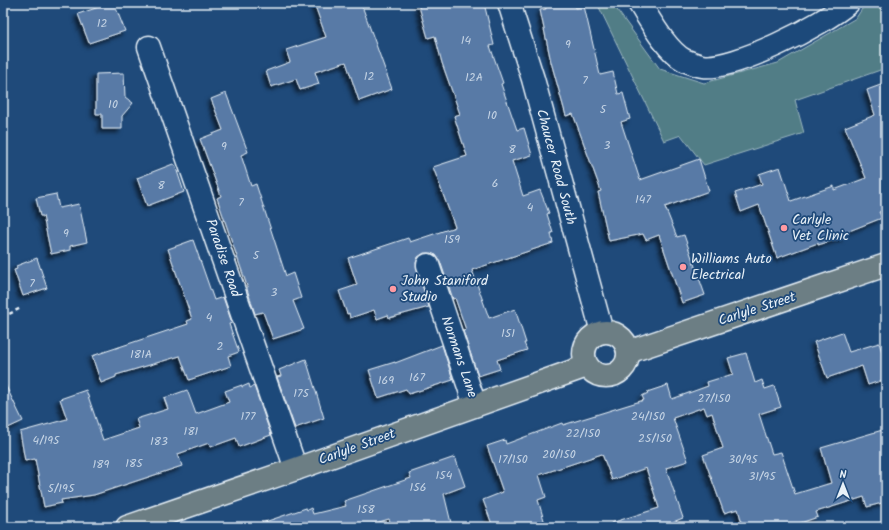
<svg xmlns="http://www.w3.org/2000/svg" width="889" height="530" font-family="Kalam,sans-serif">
<defs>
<filter id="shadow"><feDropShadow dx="-3.5" dy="3.5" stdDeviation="2" flood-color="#0009"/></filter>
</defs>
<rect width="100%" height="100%" fill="#1f4a7a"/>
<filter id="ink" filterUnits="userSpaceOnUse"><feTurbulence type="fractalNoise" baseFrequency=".025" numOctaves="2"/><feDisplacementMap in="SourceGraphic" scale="8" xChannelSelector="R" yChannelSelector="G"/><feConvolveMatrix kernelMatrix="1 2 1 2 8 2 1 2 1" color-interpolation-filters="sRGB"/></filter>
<g filter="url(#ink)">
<path fill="#517d86" stroke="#9cb7bf" d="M597 3H612L660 69 704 83 778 63 856 18 866 3H886V68L795 100 804 133 704 165 681 135 664 141Z"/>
<path fill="#587aa6" stroke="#e8f1f8" filter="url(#shadow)" d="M111 3H114L125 31 89 43 78 14Z
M314 3H361L392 89 359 101 346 62 315 72 319 84 300 90 296 79 271 87 266 71 290 62 286 50 326 37Z
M418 3H484L494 45 490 46 503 83 501 84 517 130 524 128 532 155 512 161 523 196 540 190 549 213 547 214 553 233H551L553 243 472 270 489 318 515 309 526 343H524L527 350 497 360 500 369 478 376 463 331 466 330 455 298 453 299 440 261 436 255 430 253H424L418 257 416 263 429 307 389 318 388 315 377 319 374 310 350 318 349 313 347 314 339 291 357 285 348 258 408 238 410 242 455 227 433 167 467 156 454 116 460 114 442 63 435 36 428 38Z
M545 3H575L576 8 584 6 600 75 613 72 618 94 623 93 630 119 621 122 640 180 699 159 709 191 665 207 677 237 684 235 705 295 682 303 659 235 646 240 643 234 609 241 598 192 601 191 573 114 566 116 551 62 540 10 546 9Z
M124 73 125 97 133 103 122 116V129H102V114H96V74Z
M886 83V210L879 212 882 218 844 233 845 237 818 245V243L777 258 759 205 741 212 735 193 762 184 759 174 780 167 791 201 834 186V190L866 178 845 127 875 115 867 90Z
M226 93 248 152 241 155 251 186 256 184 286 276 293 273 301 298 293 301 304 329 273 339 263 312 255 314 247 289V286L217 198 221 196 200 139 223 130 211 99Z
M173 164 175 165 184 192 147 206 137 178Z
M56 194 59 208 79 204 87 242 70 246V250L51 254 43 216H40L36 198Z
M193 240 214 300 223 297 232 323 229 324 239 352 228 356 231 366 189 380 180 356 116 375V377L101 383 92 356 188 324 187 321 192 319 168 249Z
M37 258 47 288 23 296 14 270 17 269 16 266Z
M842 332 849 352 879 343 886 363V379L868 385 862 366 827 378 814 342Z
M442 345 453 380 409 394 406 389 378 398 369 370 395 362V363Z
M746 353 755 383 762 380 765 389 774 386 781 407 759 414 772 454 781 452 795 494 831 483 821 448 886 429V502L867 507 864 497 816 512 818 517 789 527H743L738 509 724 513 703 455 723 448 712 413 707 415 704 407 673 418 688 461 666 468 683 518 673 522 675 527H611V523L659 508 646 468 612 480 602 454 539 475 546 497 538 500 546 527H493L483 500 503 492 487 446 505 440 506 444 562 423 563 425 644 400 642 396 648 393 647 392 668 385 672 399 708 386 707 382 733 374 728 358Z
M306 359 324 418 295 428 277 377 281 376 279 370Z
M3 380 23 421 8 428 3 418Z
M249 384 250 388 254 386 271 435 239 447 236 438 211 447 209 443 178 454 182 466 94 495 61 500 62 503 44 507 35 459 25 461 20 432 67 419 60 399 86 390 103 440 139 428 136 419 168 409 164 398 187 390 196 414 229 402 225 391 242 385V387Z
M455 457 465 486 444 494 452 527H392L389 519 363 527H259V524L306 508 307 510 311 508 313 514 346 506 344 501 411 478 409 473Z"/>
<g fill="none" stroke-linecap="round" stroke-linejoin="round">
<g stroke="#e8f1f8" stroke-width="25">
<path id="minor" d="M509 3 533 79 602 332
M639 3C650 20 666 50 684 60 689 62 696 65 702 66 733 71 824 24 848 3
M149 47 296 469
M428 265 475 405"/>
</g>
<g stroke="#e8f1f8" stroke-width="25">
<path id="major" d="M584 354a22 22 0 1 1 44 0a22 22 0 1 1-44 0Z
M628 352 886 265
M127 527 296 469 587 366"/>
</g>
<path stroke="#e8f1f8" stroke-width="2.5" stroke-dasharray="4 3" stroke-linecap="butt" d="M3 317 21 308"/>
<use href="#minor" stroke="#1f4a7a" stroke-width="22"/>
<use href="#major" stroke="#6c7e84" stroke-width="22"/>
</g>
</g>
<g fill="#ff9aa2" stroke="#1f4a7a" stroke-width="1.5">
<circle cx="784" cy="228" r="4"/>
<circle cx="683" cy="267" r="4"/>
<circle cx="393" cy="289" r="4"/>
</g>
<g text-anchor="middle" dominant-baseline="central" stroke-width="3.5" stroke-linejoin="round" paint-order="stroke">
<g font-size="12" fill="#c4d3e4">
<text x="102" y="23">12</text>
<text x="466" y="40">14</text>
<text x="568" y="44">9</text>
<text x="369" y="76">12</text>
<text x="474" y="77">12A</text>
<text x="585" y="80">7</text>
<text x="113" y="104">10</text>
<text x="603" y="109">5</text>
<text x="492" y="115">10</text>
<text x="607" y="145">3</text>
<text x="224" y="146">9</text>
<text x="512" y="149">8</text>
<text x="495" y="183">6</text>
<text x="161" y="185">8</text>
<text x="643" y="199">147</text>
<text x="241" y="202">7</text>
<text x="530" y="207">4</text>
<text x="66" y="233">9</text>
<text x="452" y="239">159</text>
<text x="256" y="255">5</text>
<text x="32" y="283">7</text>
<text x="274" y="292">3</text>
<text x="209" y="317">4</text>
<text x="508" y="333">151</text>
<text x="220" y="346">2</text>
<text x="141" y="354">181A</text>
<text x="417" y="377">167</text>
<text x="386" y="380">169</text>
<text x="301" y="393">175</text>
<text x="714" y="398">27/150</text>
<text x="248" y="416">177</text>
<text x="648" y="416">24/150</text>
<text x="191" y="431">181</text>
<text x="583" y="433">22/150</text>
<text x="655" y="438">25/150</text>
<text x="46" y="440">4/195</text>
<text x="159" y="441">183</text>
<text x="559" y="454">20/150</text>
<text x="513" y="459">17/150</text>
<text x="743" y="459">30/95</text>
<text x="134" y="463">185</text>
<text x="101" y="464">189</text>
<text x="444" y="475">154</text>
<text x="762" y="476">31/95</text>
<text x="418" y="487">156</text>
<text x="61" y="488">5/195</text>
<text x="366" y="509">158</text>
</g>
<g font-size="14" fill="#e8f1f8" stroke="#1f4a7a">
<text transform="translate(556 167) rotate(75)">Chaucer Road South</text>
<text transform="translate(223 258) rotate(71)">Paradise Road</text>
<text transform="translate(757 309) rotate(-18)">Carlyle Street</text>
<text transform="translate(459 357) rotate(71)">Normans Lane</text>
<text transform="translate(357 447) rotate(-20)">Carlyle Street</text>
</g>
<g font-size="14" fill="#e8f1f8" stroke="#1f4a7a" text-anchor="start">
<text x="792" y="220">Carlyle<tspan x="792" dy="16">Vet Clinic</tspan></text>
<text x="691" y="259">Williams Auto<tspan x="691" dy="16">Electrical</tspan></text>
<text x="401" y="281">John Staniford<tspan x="401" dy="16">Studio</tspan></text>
</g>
</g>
<rect width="889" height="530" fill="none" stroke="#1f4a7a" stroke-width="16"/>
<rect x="8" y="8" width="873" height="514" fill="none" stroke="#e8f1f8" stroke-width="1.5" filter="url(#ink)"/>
<g transform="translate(843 484)" stroke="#1f4a7a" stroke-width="3" paint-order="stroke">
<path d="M0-3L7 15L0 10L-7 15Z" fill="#e8f1f8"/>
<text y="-6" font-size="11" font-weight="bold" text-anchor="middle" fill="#e8f1f8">N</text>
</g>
</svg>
